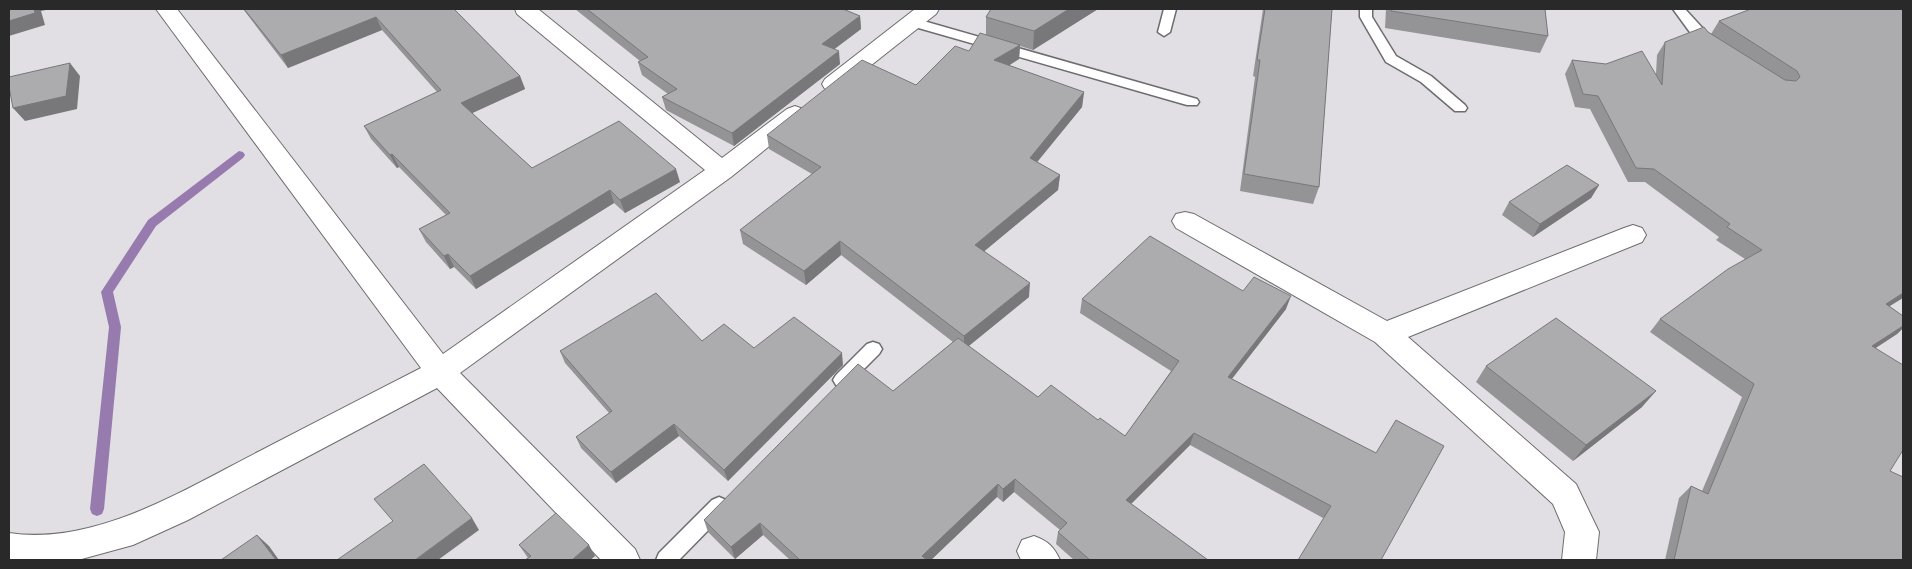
<svg xmlns="http://www.w3.org/2000/svg" width="1912" height="569" font-family="'Work Sans',sans-serif">
<rect width="100%" height="100%" fill="#e1dfe3"/>
<g fill="none" stroke-linecap="round" stroke-linejoin="round">
<path fill="#977bae" fill-rule="evenodd" d="M239 151 243 152 245 155 243 158 156 226 113 292 121 327 104 509 102 514 97 516 92 514 90 509 109 327 101 292 148 220Z"/>
<g stroke="#6e6c70" stroke-width="3">
<path id="lane" d="M1164 9H1176L1170 32 1164 36 1158 32Z
M1360 9H1372V17L1396 56 1431 76 1465 105 1467 108 1465 111H1455L1421 82 1386 62 1360 17Z
M1673 9H1685L1717 44 1715 47H1705L1692 35Z
M913 18 1197 99 1199 102 1197 105H1187L908 25 907 22 908 19Z
M873 342 879 344 882 349 879 354 848 385 842 387 836 385 833 380 836 375 867 344Z
M719 497 726 500 729 506 726 512 679 560H656L659 553 712 500Z"/>
</g>
<g stroke="#6e6c70" stroke-width="2">
<path id="street" d="M156 9H177L443 354 705 170 517 14 515 9H538L722 158 787 109 795 106 803 109 807 114 803 119 731 177 460 373 635 549 640 560H601L437 388 188 520 133 545 78 560H9V533C95 546 184 490 258 452 312 424 366 396 421 368Z
M915 9H939L936 14 841 89 833 91 825 89 822 84 825 79Z
M1185 212 1194 214 1387 321 1624 228 1633 225 1642 228 1646 235 1642 242 1408 337 1576 484 1599 532 1596 560H1562L1565 532 1553 504 1375 342 1176 228 1172 221 1176 214Z
M1034 536C1048 541 1054 547 1060 560H1021L1017 551 1022 540Z"/>
</g>
<use href="#lane" fill="#fff" fill-rule="evenodd"/>
<use href="#street" fill="#fff" fill-rule="evenodd"/>
</g>
<path fill="#949396" d="M243 9H454L520 76 525 89 472 113 532 168 680 182 625 213 614 203 476 289 454 267 450 269 426 242 419 229 446 215 399 167 397 168 371 139 364 126 437 92 382 30 288 68Z
M575 9H843L860 16 861 29 834 49 840 64 734 146 666 110 662 97 668 94 642 75 638 62 640 61Z
M991 9H1098L1033 50 1020 46 1019 59 1008 65 1084 92 1082 107 1037 162 1060 175 1058 190 984 251 1029 297 968 346 1038 397 1098 420 1125 436 1171 371 1080 313 1082 299 1243 291 1286 309 1232 379 1376 453 1444 446 1323 518 1190 445 1131 504 1208 560H1074L1056 544 1058 532 1060 530 1014 492 1003 502 997 497 931 560H790L763 535 735 559 708 532 704 520 893 391 953 342 841 255 806 285 743 244 740 230 812 174 769 149 767 135 916 85 969 51 986 35V17Z
M1263 9H1332L1319 187 1313 204 1240 191 1255 77 1253 76Z
M1386 9H1545L1548 36 1540 53 1385 28Z
M1903 9 1889 306 1903 316V328L1897 334 1875 348 1890 471 1903 560H1665L1679 498 1691 486 1702 491 1742 397 1650 332 1660 319 1745 259 1716 240 1719 237 1645 182H1628L1590 109 1575 107 1565 74 1572 60 1656 74 1657 55 1665 42 1708 32 1711 34 1719 21Z
M1599 185 1591 198 1533 237 1502 215 1509 202Z
M702 341 754 348 843 365 728 481 679 436 616 483 581 448 576 437 609 413 565 363 560 351Z
M1486 366 1642 407 1573 461 1476 382Z
M519 545 595 556 590 560H525L528 558Z"/>
<path fill="#78787a" d="M34 9H51L41 11 45 25 9 36V21Z
M1069 9H1098L1033 50 1034 31Z
M860 16 861 29 824 57 822 44Z
M376 17 382 30 288 68 281 55Z
M1020 45 1019 59 994 75V60Z
M839 51 840 64 734 146 732 133Z
M70 63 80 76 77 109 25 121 13 108Z
M520 76 525 89 466 116 461 103Z
M1084 92 1082 107 1029 172 1030 158Z
M392 154 399 167 397 168 390 155Z
M676 169 680 182 625 213 620 200Z
M1060 175 1058 190 975 259V245Z
M1599 185 1591 198 1533 237 1540 224Z
M610 190 614 203 476 289 470 276Z
M840 241 841 255 806 285 804 271Z
M448 254 454 267 450 269 444 256Z
M1030 283 1029 297 964 350V336Z
M1903 293V298L1872 317 1886 304Z
M1291 296 1286 309 1223 390 1228 377Z
M1903 326V328L1897 334 1859 359 1872 346Z
M842 353 843 365 728 481 724 470Z
M1656 391 1642 407 1573 461 1586 445Z
M674 424 679 436 616 483 611 472Z
M1194 433 1190 445 1123 512 1126 500Z
M1015 479 1014 492 1003 502V489Z
M998 484 997 497 931 560H922V556Z
M472 518 479 530 438 560H415Z
M760 523 763 535 735 559 731 547Z
M257 535 269 546 279 560H276Z
M589 545 595 556 590 560H572Z"/>
<path fill="#acabae" stroke="#78787a" d="M9 9H34L35 13 9 21Z
M244 9H454L520 76 461 103 532 168 619 121 676 169 620 200 610 190 470 276 448 254 444 256 419 229 450 213 392 154 390 155 364 126 441 90 376 17 281 55Z
M587 9H843L860 16 822 44 839 51 732 133 662 97 677 89 638 62 648 57Z
M991 9H1069L1034 31 986 17Z
M1265 9H1332L1319 187 1244 174 1260 60H1257Z
M1391 9H1545L1548 36 1391 11Z
M1751 9H1903V293L1886 304 1903 316V326L1872 346 1903 365V450L1890 471 1903 477V560H1674L1691 486 1708 494 1754 384 1660 319 1728 269 1762 250 1727 227 1730 224 1654 169 1636 168 1598 96 1583 94 1572 60 1606 64 1642 51 1662 85 1665 42 1704 27 1708 32 1785 80 1796 81 1800 77 1797 71 1719 21Z
M980 33 1020 45 994 60 1084 92 1030 158 1060 175 975 245 1030 283 964 336 840 241 804 271 740 230 821 167 767 135 862 60 916 85 955 46 969 51Z
M70 63 66 96 13 108 9 87V77Z
M1567 165 1599 185 1540 224 1509 202Z
M1150 236 1243 291 1254 277 1291 296 1228 377 1376 453 1396 420 1444 446 1381 560H1298L1331 506 1194 433 1126 500 1208 560H1090L1058 532 1067 523 1015 479 1003 489 998 484 922 556 927 560H800L760 523 731 547 704 520 858 364 893 391 958 338 1038 397 1051 385 1098 420 1100 418 1125 436 1179 361 1082 299Z
M656 293 702 341 724 324 754 348 794 317 842 353 724 470 674 424 611 472 576 437 612 411 560 351Z
M1556 318 1656 391 1586 445 1486 366Z
M424 464 472 518 415 560H337L393 521 374 499Z
M556 513 589 545 572 560H525L531 556 519 545Z
M257 535 276 560H221Z"/>
<rect width="1912" height="569" fill="none" stroke="#2a292a" stroke-width="20"/>
</svg>
